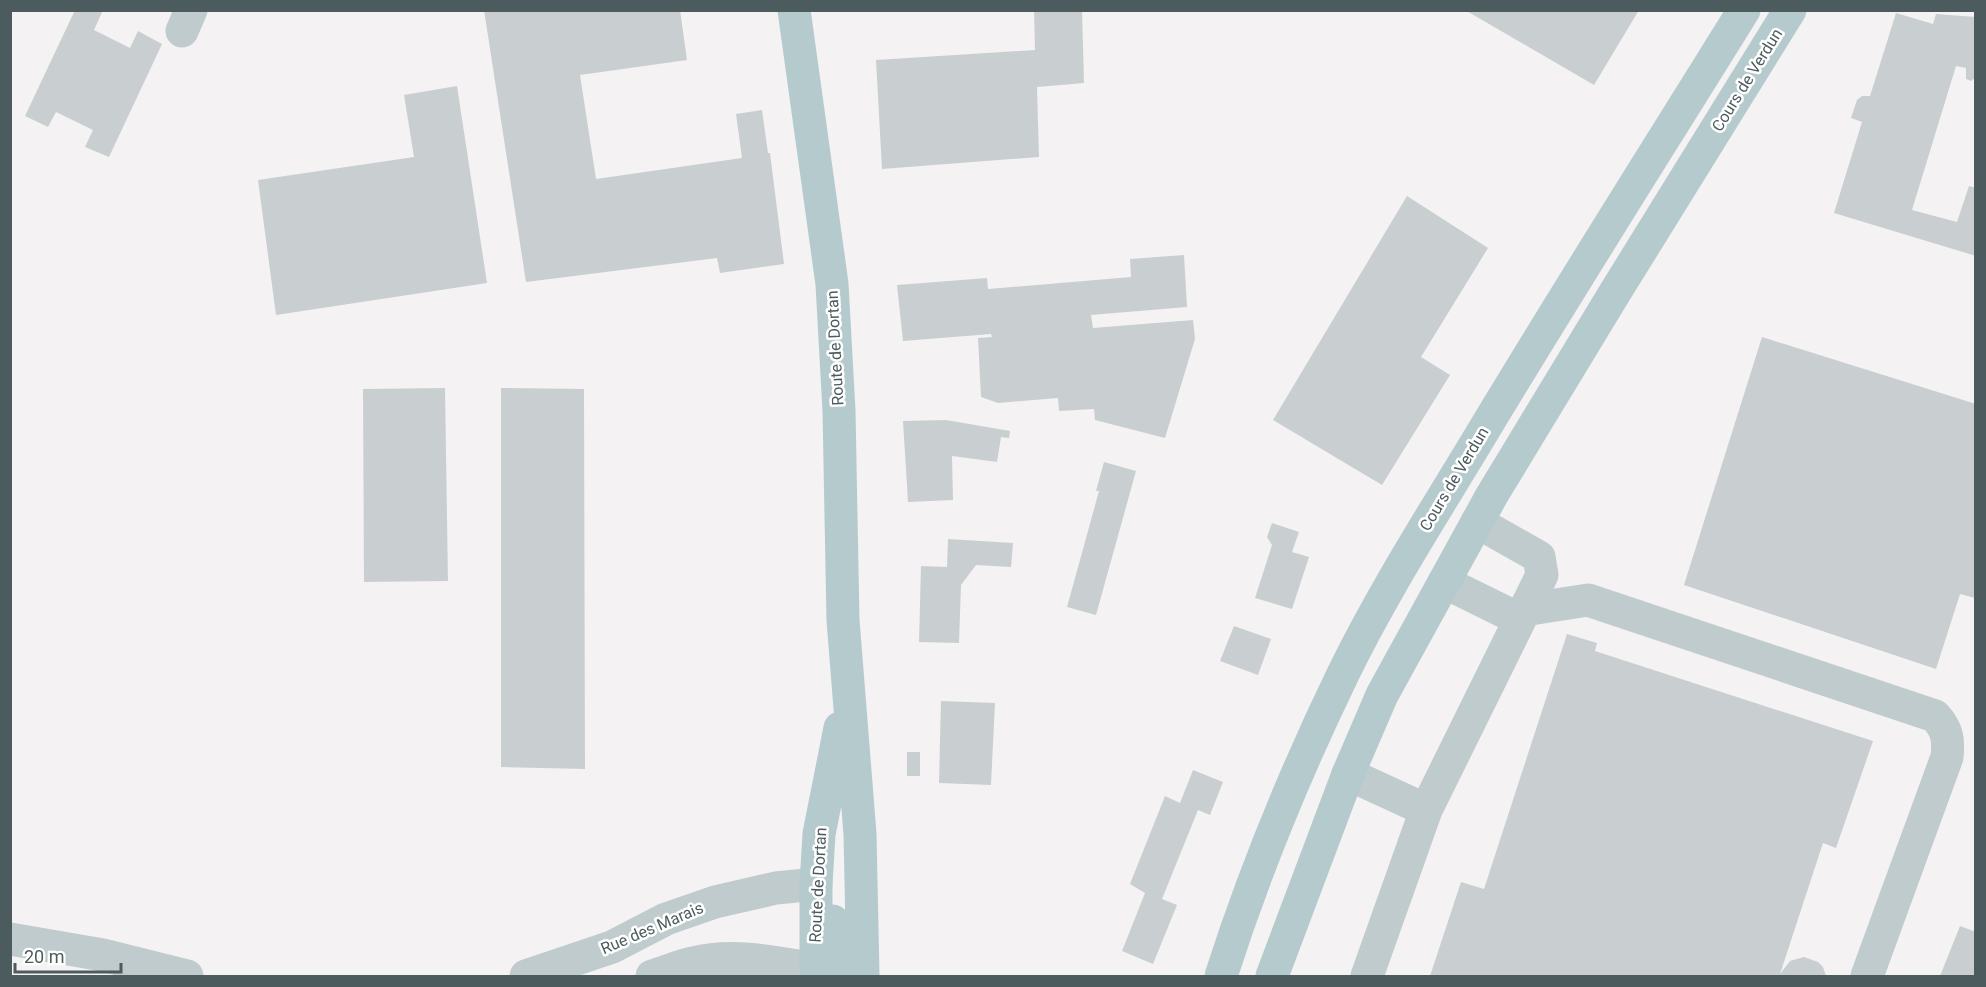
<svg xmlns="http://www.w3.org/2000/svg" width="1986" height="987" font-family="Roboto,sans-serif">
<rect width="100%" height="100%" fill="#f4f2f3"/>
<path fill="#c9cfd0" d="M75 10H103L94 30 130 48 138 31 162 44 109 157 85 147 93 130 56 112 48 127 25 116Z
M484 10H680L687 60 580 75 596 179 742 158 736 114 762 110 768 153H770L784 264 720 273 717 258 526 282Z
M1034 10H1082L1084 83 1037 87 1039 157 882 169 876 60 1035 50Z
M1465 10H1639L1594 85Z
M1896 13 1933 24 1936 14 1976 17V77L1971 81 1966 79V68L1956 66 1912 210 1957 222 1969 186 1976 188V256L1834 213 1862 122 1851 118 1857 100 1862 96H1870Z
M457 86 487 283 276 315 258 180 414 157 404 95Z
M1407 196 1488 248 1421 357 1450 375 1382 485 1273 420Z
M1184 255 1187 307 1091 315 1093 328 1193 320 1195 339 1165 438 1095 420 1094 409 1059 411 1058 398 998 403 981 397 978 338 992 337 991 334 903 341 897 285 987 278 988 289 1131 277 1130 259Z
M1762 337 1976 404V596L1975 598 1960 594 1936 669 1684 585Z
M445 388 448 581 364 582 363 389Z
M501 388 584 389 585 769 501 767Z
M946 420 1010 431 1009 438 1001 437 997 462 952 456 953 500 908 502 903 421Z
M1104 462 1136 471 1096 615 1067 607 1099 491H1096Z
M1272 523 1299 532 1292 552 1309 557 1292 609 1255 598 1272 545 1267 537Z
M948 539 1013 543 1011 567 976 565 961 585 959 643 919 642 921 566 947 567Z
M1234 626 1271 639 1258 675 1220 661Z
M1567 634 1597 643 1595 651 1873 741 1836 848 1823 843 1780 974 1790 961 1804 957 1818 962 1823 967 1826 976H1430L1461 882 1484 889Z
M941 701 995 703 991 785 939 783Z
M907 752H920V776H907Z
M1193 770 1223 782 1210 815 1198 810 1162 899 1177 905 1153 964 1122 951 1145 893 1130 884 1165 796 1180 803Z
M1960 926 1976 932V976H1940Z"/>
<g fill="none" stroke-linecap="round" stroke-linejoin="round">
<path stroke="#bfcbcc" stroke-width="33" d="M182 31 191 10
M1444 582 1519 619
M1524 610 1588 600 1935 716C1947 729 1949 739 1947 757L1867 976
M1348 774 1426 810
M10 939 103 955 187 976
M526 976 612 947 666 919 715 902 776 888 816 884
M652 976C666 972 679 966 693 963 734 953 774 962 815 969
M1367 976 1426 810 1542 575 1539 557 1477 522"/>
<path stroke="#b5cacd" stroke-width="33" d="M794 10 832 284 839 411 843 620 860 834 863 976
M833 921 839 976
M816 976V884L819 834 840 728
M1221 976C1254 873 1296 771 1343 674 1382 594 1430 519 1476 443 1563 298 1654 155 1744 10
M1272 976 1348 774 1382 695 1492 495 1614 294 1790 10"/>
</g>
<g text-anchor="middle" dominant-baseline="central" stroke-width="5" stroke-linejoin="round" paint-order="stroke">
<g font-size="16" fill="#4c5b5d" stroke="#fff">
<text transform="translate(1747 80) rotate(-58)">Cours de Verdun</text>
<text transform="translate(835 348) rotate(-93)">Route de Dortan</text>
<text transform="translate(1454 479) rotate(-59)">Cours de Verdun</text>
<text transform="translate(818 885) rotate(-87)">Route de Dortan</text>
<text transform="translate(652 928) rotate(-23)">Rue des Marais</text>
</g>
</g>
<rect width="1986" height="987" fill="none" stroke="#4c5b5d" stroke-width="24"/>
<path d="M15 963v9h106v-9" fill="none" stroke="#4c5b5d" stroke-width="3"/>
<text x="24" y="963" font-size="18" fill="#4c5b5d" stroke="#ffffff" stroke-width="4.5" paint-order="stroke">20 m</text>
</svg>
